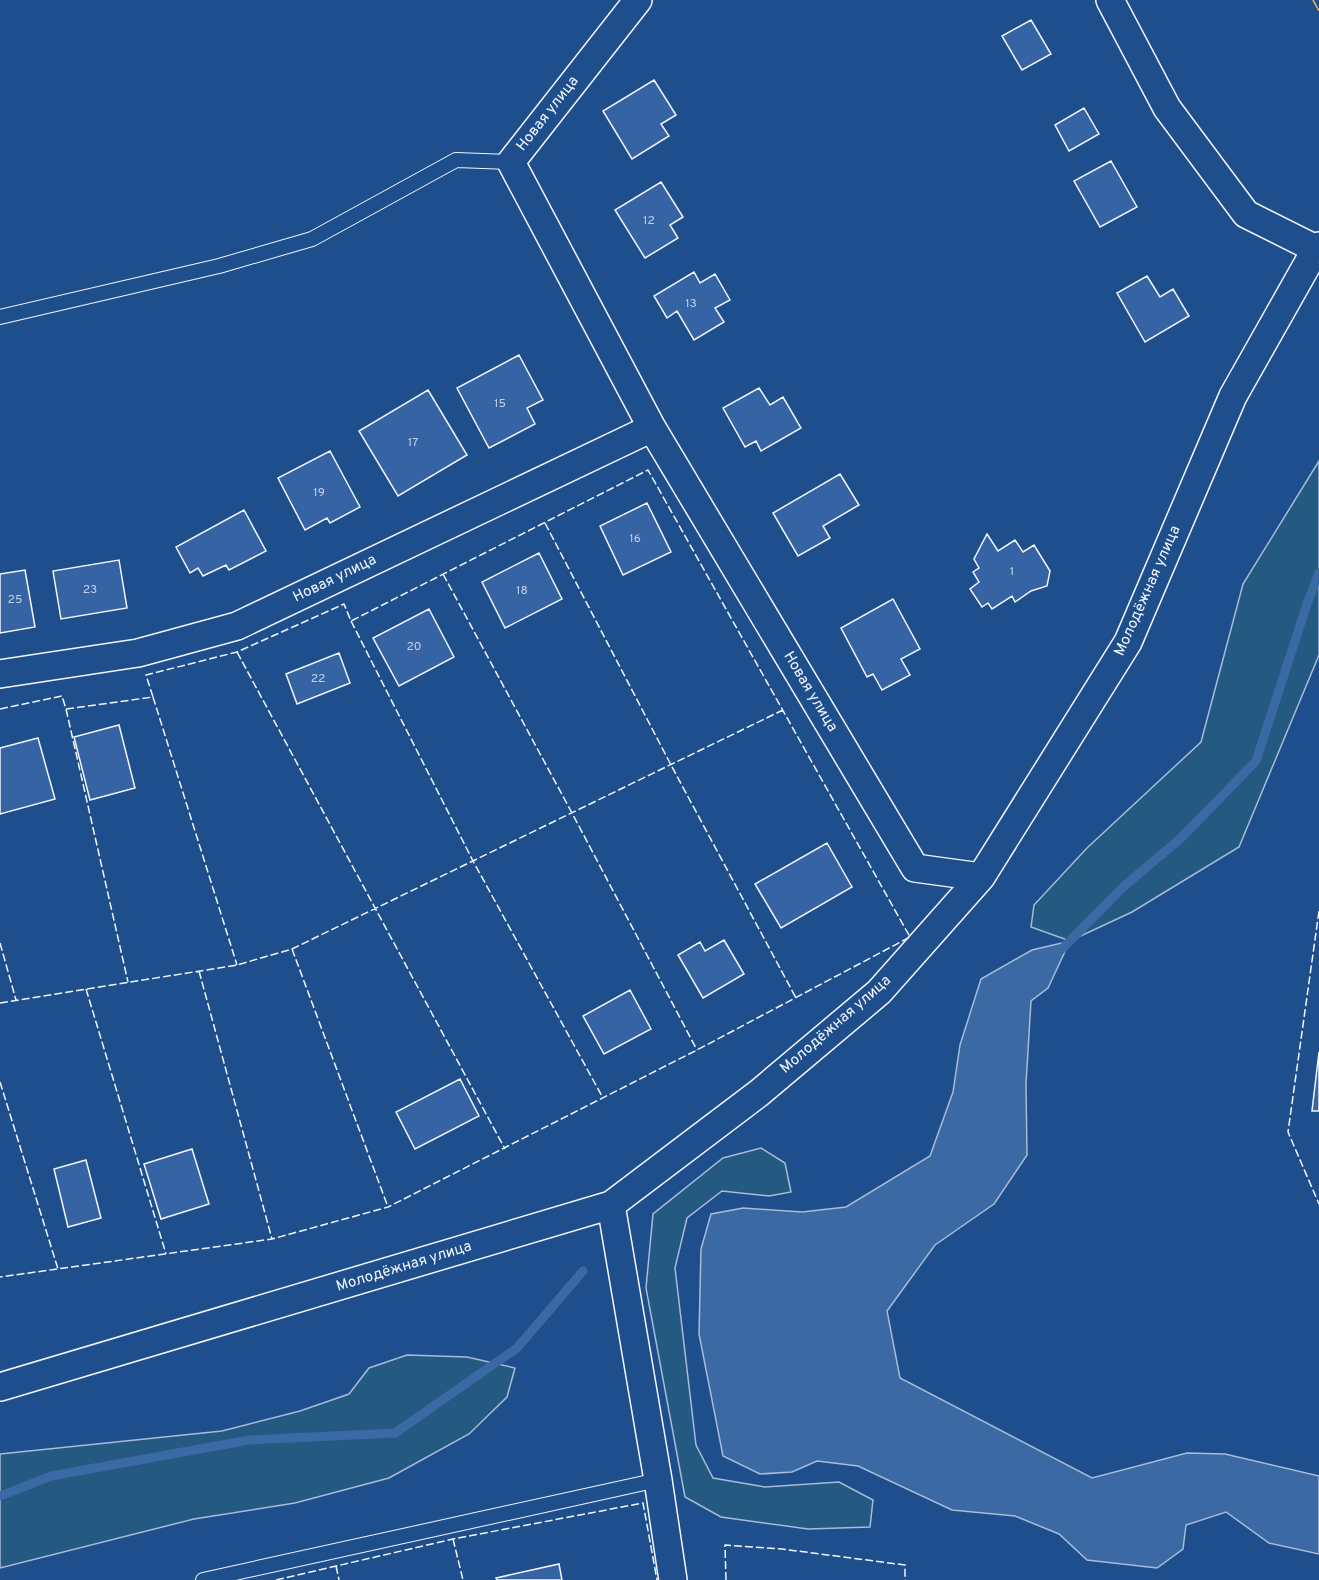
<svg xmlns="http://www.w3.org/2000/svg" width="1319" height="1580" font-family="Overpass,sans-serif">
<rect width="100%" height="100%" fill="#1f4e8c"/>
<path fill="#245a82" stroke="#a8bbd7" stroke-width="1.5" d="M1319 461V655L1239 847 1132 912 1070 941 1031 927 1034 905 1087 848 1201 742 1243 584Z
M761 1148 785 1163 791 1192 769 1196 722 1191 687 1218 675 1268 696 1445 713 1478 765 1487 839 1482 873 1500 870 1527 808 1529 721 1517 685 1497 646 1288 653 1214 723 1158Z
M407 1355 467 1357 515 1368 507 1397 469 1434 389 1478 295 1503 194 1519 0 1568V1454L222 1431 300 1411 349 1394 369 1368Z"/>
<path fill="#3b69a3" stroke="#a8bbd7" stroke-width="1.5" d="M1070 941 1048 988 1031 1001 1026 1084 1027 1155 994 1204 935 1245 887 1311 900 1378 1092 1478 1187 1453 1225 1454 1319 1476V1554L1269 1543 1226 1512 1186 1525 1183 1549 1157 1568 1087 1560 1059 1534 1015 1516 952 1510 858 1466 817 1461 792 1472 760 1474 723 1456 699 1334 701 1249 711 1214 743 1208 802 1212 846 1207 930 1156 953 1092 960 1045 981 979 1032 950Z"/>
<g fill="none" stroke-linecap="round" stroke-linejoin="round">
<path stroke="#3b69a3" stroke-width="9" d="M1062 949 1122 888 1181 838 1256 761 1307 604 1319 573
M0 1496 51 1476 249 1440 395 1433 517 1348 583 1271"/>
</g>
<path fill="#3563a3" stroke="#f2f6ff" stroke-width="1.5" d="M1031 20 1051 54 1022 70 1002 36Z
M654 80 676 115 661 124 669 136 632 159 603 111Z
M1084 108 1099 134 1069 151 1055 125Z
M1111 161 1137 207 1100 227 1074 181Z
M661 182 683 217 670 225 678 238 645 258 615 210Z
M694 272 700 283 715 274 730 300 715 308 724 322 694 340 677 311 667 318 654 296Z
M1147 276 1160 297 1173 289 1189 316 1145 342 1117 293Z
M519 355 543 400 527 408 535 424 489 448 457 388Z
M759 388 770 405 783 397 801 428 761 451 756 441 745 447 723 408Z
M428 390 467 455 398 496 359 431Z
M330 451 360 507 330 523 327 518 305 530 278 478Z
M840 474 859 505 823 526 830 538 798 556 773 513Z
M647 503 671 552 623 575 600 526Z
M244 510 266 551 229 570 226 565 203 576 198 568 190 573 176 547Z
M987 534 998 551 1015 540 1023 552 1034 545 1050 571 1047 586 1031 591 1015 602 1012 596 992 609 988 603 982 607 970 589 979 582 973 572 979 568 974 559Z
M539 553 562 599 505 628 482 582Z
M119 560 127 608 61 619 53 571Z
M25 570 35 627 0 633V574Z
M893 599 920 649 901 659 910 675 882 690 873 674 867 677 841 628Z
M429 609 454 657 399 686 373 638Z
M339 653 350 683 297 704 286 674Z
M119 725 135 788 90 800 74 737Z
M38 738 55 799 0 814V748Z
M827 843 852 887 781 928 755 884Z
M724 940 744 974 703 998 678 955 700 942 705 951Z
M630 990 651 1029 604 1054 583 1016Z
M1319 1052V1111H1312Z
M460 1079 479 1116 415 1149 396 1112Z
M192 1149 209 1204 161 1219 144 1164Z
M86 1160 101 1218 68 1227 54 1169Z
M559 1564 562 1580H497L496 1578Z"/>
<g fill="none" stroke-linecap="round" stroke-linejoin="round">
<g stroke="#f2f6ff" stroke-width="16">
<path id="service" d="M0 317 219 266 312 239 456 160 511 162
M203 1580 658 1480"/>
</g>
<g stroke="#f2f6ff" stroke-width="30">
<path id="minor" d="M638 0 511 162 652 428 915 868 981 877
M1110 0 1167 108 1246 214 1316 249
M0 674 138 653 237 626 652 428
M611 1205 658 1480 673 1580
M0 1387 611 1205 759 1093 879 992 981 877 1128 642 1233 396 1316 249 1319 246"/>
</g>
<use href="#service" stroke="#1f4e8c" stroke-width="14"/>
<use href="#minor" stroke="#1f4e8c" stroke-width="27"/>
<path stroke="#f2f6ff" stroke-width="1.5" stroke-dasharray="8 3" stroke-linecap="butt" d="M545 523 671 765 796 998
M443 574 572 813 697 1050
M351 621 473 861 603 1098
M237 652 505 1149
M153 697 237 965
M0 709 62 696 66 709 153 697 146 675 237 652 344 604 351 621 648 470 910 937 697 1050 388 1207 272 1239 0 1277
M66 709 128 982
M1319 911 1288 1132 1319 1204
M0 943 16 1000
M292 949 388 1207
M199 971 272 1239
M86 989 166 1254
M0 1003 237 965 292 949 783 710
M0 1082 58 1269
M453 1539 463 1580
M336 1566 339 1580
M276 1580 453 1539 643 1503 657 1580
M726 1580 725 1545 782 1549 905 1565V1580"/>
<path stroke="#ffb74d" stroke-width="1.5" stroke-dasharray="21 4.5 3 4.5" stroke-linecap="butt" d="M1313 0 1319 11"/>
</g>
<g text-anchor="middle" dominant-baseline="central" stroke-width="4.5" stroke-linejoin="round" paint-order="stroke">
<g font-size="12" fill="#c3d1e8">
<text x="649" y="221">12</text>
<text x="691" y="304">13</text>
<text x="500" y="404">15</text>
<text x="413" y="443">17</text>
<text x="319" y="493">19</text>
<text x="635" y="539">16</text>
<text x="1012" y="572">1</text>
<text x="90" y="590">23</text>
<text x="522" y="591">18</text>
<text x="15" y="600">25</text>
<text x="414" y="647">20</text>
<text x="318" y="679">22</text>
</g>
<g font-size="15" fill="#f2f6ff" stroke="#1f4e8c">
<text transform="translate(548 114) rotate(-52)">Новая улица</text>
<text transform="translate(335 579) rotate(-26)">Новая улица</text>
<text transform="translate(1148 591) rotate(-66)">Молодёжная улица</text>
<text transform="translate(810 692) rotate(59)">Новая улица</text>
<text transform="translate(836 1025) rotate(-41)">Молодёжная улица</text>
<text transform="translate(404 1267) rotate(-17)">Молодёжная улица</text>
</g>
</g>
</svg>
